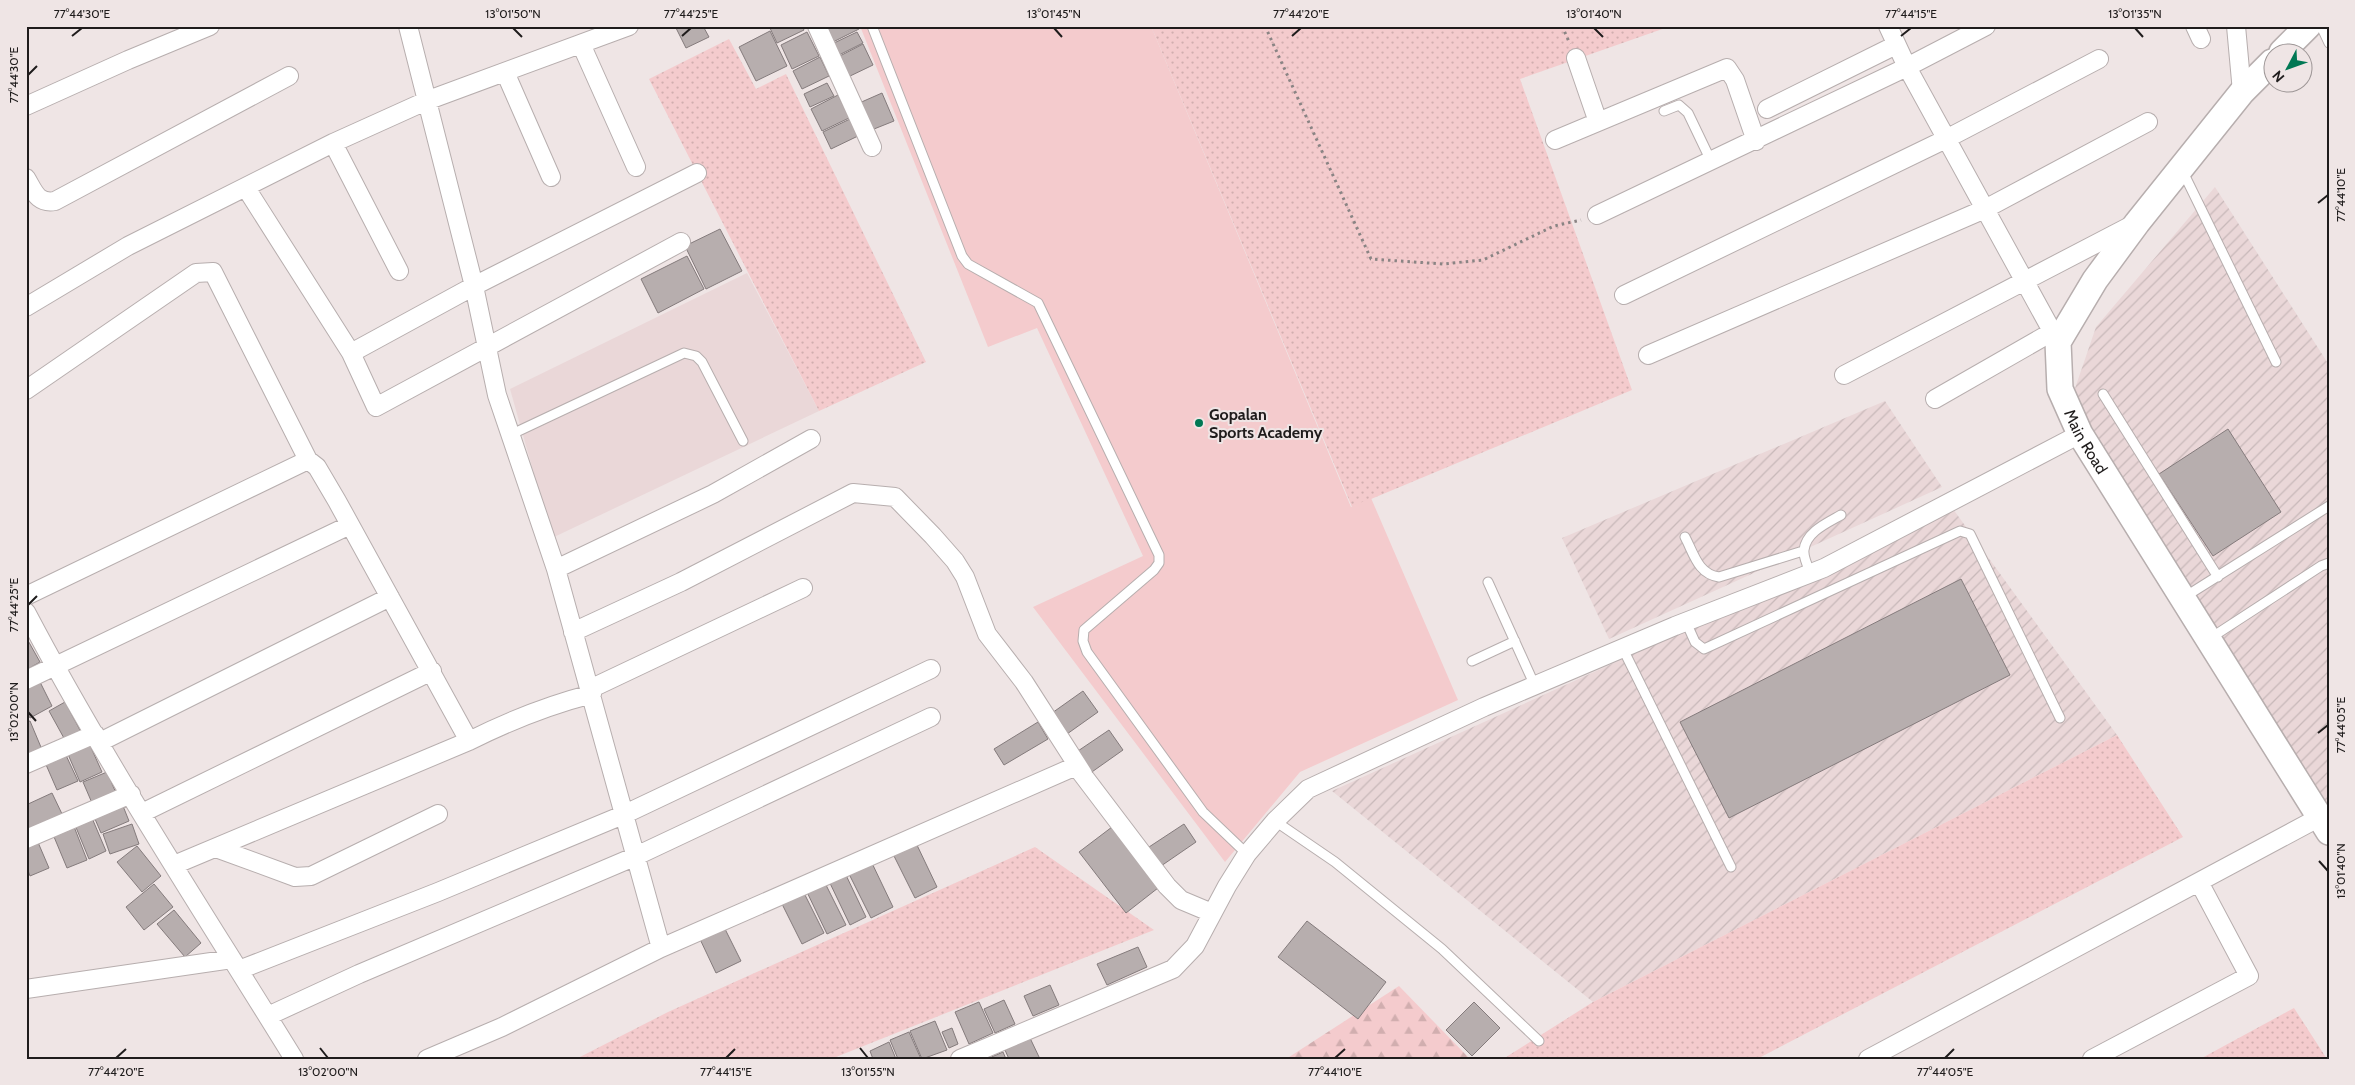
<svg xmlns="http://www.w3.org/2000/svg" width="2355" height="1085" font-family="Cabin,sans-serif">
<defs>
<pattern id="industrial-furrows" width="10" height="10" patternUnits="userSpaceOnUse" patternTransform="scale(1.25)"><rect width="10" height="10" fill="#ead7d8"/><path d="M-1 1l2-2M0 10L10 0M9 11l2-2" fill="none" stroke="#c8b8b9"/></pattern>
<pattern id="grass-dots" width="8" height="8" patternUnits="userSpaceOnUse" patternTransform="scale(1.25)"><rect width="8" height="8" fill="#f4cbcd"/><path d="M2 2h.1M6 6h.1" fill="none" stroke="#d1aeaf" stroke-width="1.8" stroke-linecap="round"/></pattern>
<pattern id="forest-firs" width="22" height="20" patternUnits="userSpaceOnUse" patternTransform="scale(1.25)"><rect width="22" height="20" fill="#f4cbcd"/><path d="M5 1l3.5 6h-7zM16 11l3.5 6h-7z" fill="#d1aeaf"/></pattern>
</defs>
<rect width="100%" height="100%" fill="#efe5e5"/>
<path fill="#ead7d8" d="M747 273 819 411 552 538 510 389Z"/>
<path fill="url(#industrial-furrows)" d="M2215 187 2329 365V811L2071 400 2096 327Z
M1885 401 1942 487 1609 639 1562 538Z
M1953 509 2117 735 1593 1002 1332 791Z"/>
<path fill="url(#grass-dots)" d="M1151 26H1671L1520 79 1632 390 1352 507Z
M729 39 756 89 786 74 926 362 819 411 649 79Z
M2117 735 2183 837 1757 1059H1503L1593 1002Z
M1035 847 1154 930 831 1059H576L668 1012Z
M2294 1008 2327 1059H2200Z"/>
<path fill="url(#forest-firs)" d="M1399 986 1470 1059H1286Z"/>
<path fill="#f4cbcd" d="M860 26H1151L1351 507 1371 498 1458 700 1300 772 1225 862 1033 607 1143 556 1037 328 988 347Z"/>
<path fill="#b7aeae" stroke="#847b7c" d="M675 26H703L709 37 686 48Z
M769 26H802L804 30 777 43Z
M823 26H858L859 29 831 43Z
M770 31 787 66 756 81 739 47Z
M807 32 819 56 792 69 781 45Z
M857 32 863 43 837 56 832 44Z
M863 44 873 65 848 77 838 57Z
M820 57 829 76 802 89 793 71Z
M827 83 834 96 810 107 804 94Z
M882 93 894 121 869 131 857 104Z
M838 95 849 118 822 131 811 109Z
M850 119 858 136 831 149 823 132Z
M720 229 742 271 706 289 685 246Z
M687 256 704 289 658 313 641 279Z
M2228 429 2281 512 2213 556 2159 474Z
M1961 579 2010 675 1729 818 1680 722Z
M26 637 40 662 26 670Z
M38 678 52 706 30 718 26 710V684Z
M1083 691 1098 712 1067 734 1052 713Z
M65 702 81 732 65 740 49 711Z
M30 721 43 752 26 760V722Z
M1038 722 1048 739 1004 765 994 749Z
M1109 730 1123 750 1089 774 1075 753Z
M89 743 102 772 80 782 67 752Z
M64 751 78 781 57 790 44 760Z
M107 772 116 793 92 803 83 782Z
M52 793 63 816 26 833V805Z
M121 801 129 821 101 833 92 812Z
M92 818 106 851 89 859 75 825Z
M73 824 87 860 67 868 52 832Z
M132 824 139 844 110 854 103 834Z
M1184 824 1196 842 1161 866 1149 847Z
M1112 827 1158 888 1126 913 1079 852Z
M37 840 49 868 30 876 26 865V845Z
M916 843 937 887 915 898 893 854Z
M137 846 161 876 142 892 117 862Z
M870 859 893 907 871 918 847 870Z
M844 871 866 917 850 925 828 879Z
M824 881 846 925 827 934 806 890Z
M154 884 173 907 144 930 126 907Z
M804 893 824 933 802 944 782 904Z
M174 910 201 943 185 957 157 924Z
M1307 921 1386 982 1358 1019 1278 957Z
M723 925 741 961 716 973 699 937Z
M1138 947 1147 967 1107 985 1097 964Z
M1050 985 1059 1005 1033 1016 1024 996Z
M1004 1000 1015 1024 995 1033 984 1009Z
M979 1002 993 1033 969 1044 955 1012Z
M1474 1002 1500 1028 1472 1056 1446 1030Z
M935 1021 947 1050 922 1059 910 1031Z
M952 1028 958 1044 949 1048 942 1032Z
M909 1032 921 1059H898L890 1040Z
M1030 1038 1040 1059H1009L1005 1050Z
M889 1042 896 1059H873L870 1051Z
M1003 1052 1006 1059H987Z"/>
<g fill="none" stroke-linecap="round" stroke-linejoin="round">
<g stroke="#b7aeae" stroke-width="11">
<path id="lane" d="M872 26 962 256 968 264 1038 303 1159 555V563L1154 570 1084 630 1083 641 1087 652 1203 812 1247 854
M2321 26 2329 43
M1664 111 1679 105 1688 113 1711 161
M2183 172 2276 362
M2103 394 2218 577
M510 435 684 353 696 356 702 362 743 441
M1685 537C1694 554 1698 574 1719 577L1803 551
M1811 574C1808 567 1803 557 1804 550 1806 532 1827 523 1841 515
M1488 582 1535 686
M2183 598 2329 506
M1686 622 1695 642 1704 649 1960 531 1970 534 2060 718
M2209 639 2321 566 2329 563
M1623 649 1731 867
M1472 661 1515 641
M1275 821 1335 862 1442 949 1539 1041"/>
</g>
<g stroke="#b7aeae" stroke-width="20">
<path id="street" d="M408 26 474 286 497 395 556 569 661 948
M817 26 872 147
M1888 26 1907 67 2058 342
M2195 26 2201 39
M2236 26 2242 92
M581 44 636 167
M1576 58 1598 122
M505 72 551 177
M26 106 128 60 210 26
M1767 109 1896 45
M1555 140 1727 68 1735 80 1756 141
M333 143 399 271
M26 178C34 191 37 204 55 201L289 76
M246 188 351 353 376 407 681 242
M1597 215 1907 67 1986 26
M1624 295 1946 139 2099 59
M26 307 128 246 333 143 426 101 629 26
M351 353 474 286 697 173
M1648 355 1985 209 2148 122
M1844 375 2132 225
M26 390 196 273 213 272 308 460 317 467 337 501 469 741
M1935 399 2052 332
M556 569 713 494 811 439
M26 596 308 460
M26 612C107 766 203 911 294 1059
M573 632 681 582 853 493 895 497 933 536 955 561 965 577 987 634 1024 682 1083 774
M26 680 350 525
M590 689 803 588
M100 742 390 597
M26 764 95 734
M142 813 432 671
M26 839 131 794
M216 848 295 877 311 876 438 814
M174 865 469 741C509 721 549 705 592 694
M239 970 438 892 623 815 931 669
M26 989 232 959
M268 1016 359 974 634 857 931 717
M427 1059 502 1027 661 948 1076 766 1167 886 1181 900 1212 913
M960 1059 1173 969 1195 946 1227 886 1247 854 1275 821 1308 789 1484 707 1675 626 1824 568 2080 434
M1868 1059 2320 817
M2092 1059 2249 976 2199 882"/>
</g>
<g stroke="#b7aeae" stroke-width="28">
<g id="secondary">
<path d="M2282 52 2308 26"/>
<path id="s1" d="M2272 62 2242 92 2137 223 2095 280 2058 342 2060 389 2080 434 2329 832"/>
</g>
</g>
<path stroke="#8a8484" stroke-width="3" stroke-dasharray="2.5 4" stroke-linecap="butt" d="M1265 26 1371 259 1443 264 1483 260 1554 226 1581 220
M1562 26 1570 44"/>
<use href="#lane" stroke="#fff" stroke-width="9"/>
<use href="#street" stroke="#fff" stroke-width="18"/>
<use href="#secondary" stroke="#fff" stroke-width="25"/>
</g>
<path fill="none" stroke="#1f1c1c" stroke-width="2" d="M513 28 522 37M1054 28 1062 37M1594 28 1603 37M2135 28 2143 37M72 36 82 28M682 36 691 28M1292 36 1301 28M1901 36 1911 28M28 75 37 66M2318 203 2328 195M28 605 37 596M28 712 36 721M2318 733 2328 725M2319 861 2328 871M320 1048 328 1058M860 1048 868 1058M116 1058 126 1049M726 1058 735 1049M1335 1058 1345 1049M1945 1058 1954 1049"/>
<circle fill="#007854" stroke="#efe5e5" stroke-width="2" cx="1199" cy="423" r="5"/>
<g text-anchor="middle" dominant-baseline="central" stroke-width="4" stroke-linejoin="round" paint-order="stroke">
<g font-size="16" font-weight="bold" fill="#1f1c1c" stroke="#efe5e5" text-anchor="start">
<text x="1209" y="414">Gopalan<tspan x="1209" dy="18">Sports Academy</tspan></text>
</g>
<g font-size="16" fill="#1f1c1c" stroke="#efe5e5">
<text stroke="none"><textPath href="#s1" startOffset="459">Main Road</textPath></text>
</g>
</g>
<rect width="2355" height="1085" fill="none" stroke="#efe5e5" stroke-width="55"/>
<g transform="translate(2288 68) rotate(229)"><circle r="24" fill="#efe5e5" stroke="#9c9595"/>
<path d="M0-4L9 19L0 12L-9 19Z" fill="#007854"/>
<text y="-8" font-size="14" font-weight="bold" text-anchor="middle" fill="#1f1c1c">N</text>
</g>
<rect x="28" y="28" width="2300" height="1030" fill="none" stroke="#1f1c1c" stroke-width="2"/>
<g font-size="12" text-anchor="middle" fill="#1f1c1c">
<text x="82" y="18">77°44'30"E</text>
<text x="513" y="18">13°01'50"N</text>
<text x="691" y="18">77°44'25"E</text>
<text x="1054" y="18">13°01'45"N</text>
<text x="1301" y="18">77°44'20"E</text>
<text x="1594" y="18">13°01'40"N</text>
<text x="1911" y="18">77°44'15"E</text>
<text x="2135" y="18">13°01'35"N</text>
<text transform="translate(14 75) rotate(-90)" y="4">77°44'30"E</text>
<text transform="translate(2341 195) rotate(-90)" y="4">77°44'10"E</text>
<text transform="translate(14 605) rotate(-90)" y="4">77°44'25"E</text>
<text transform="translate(14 712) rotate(-90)" y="4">13°02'00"N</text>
<text transform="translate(2341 725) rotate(-90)" y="4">77°44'05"E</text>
<text transform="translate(2341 871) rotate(-90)" y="4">13°01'40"N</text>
<text x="116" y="1076">77°44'20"E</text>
<text x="328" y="1076">13°02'00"N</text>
<text x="726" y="1076">77°44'15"E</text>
<text x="868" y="1076">13°01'55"N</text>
<text x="1335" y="1076">77°44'10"E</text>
<text x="1945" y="1076">77°44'05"E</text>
</g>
</svg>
